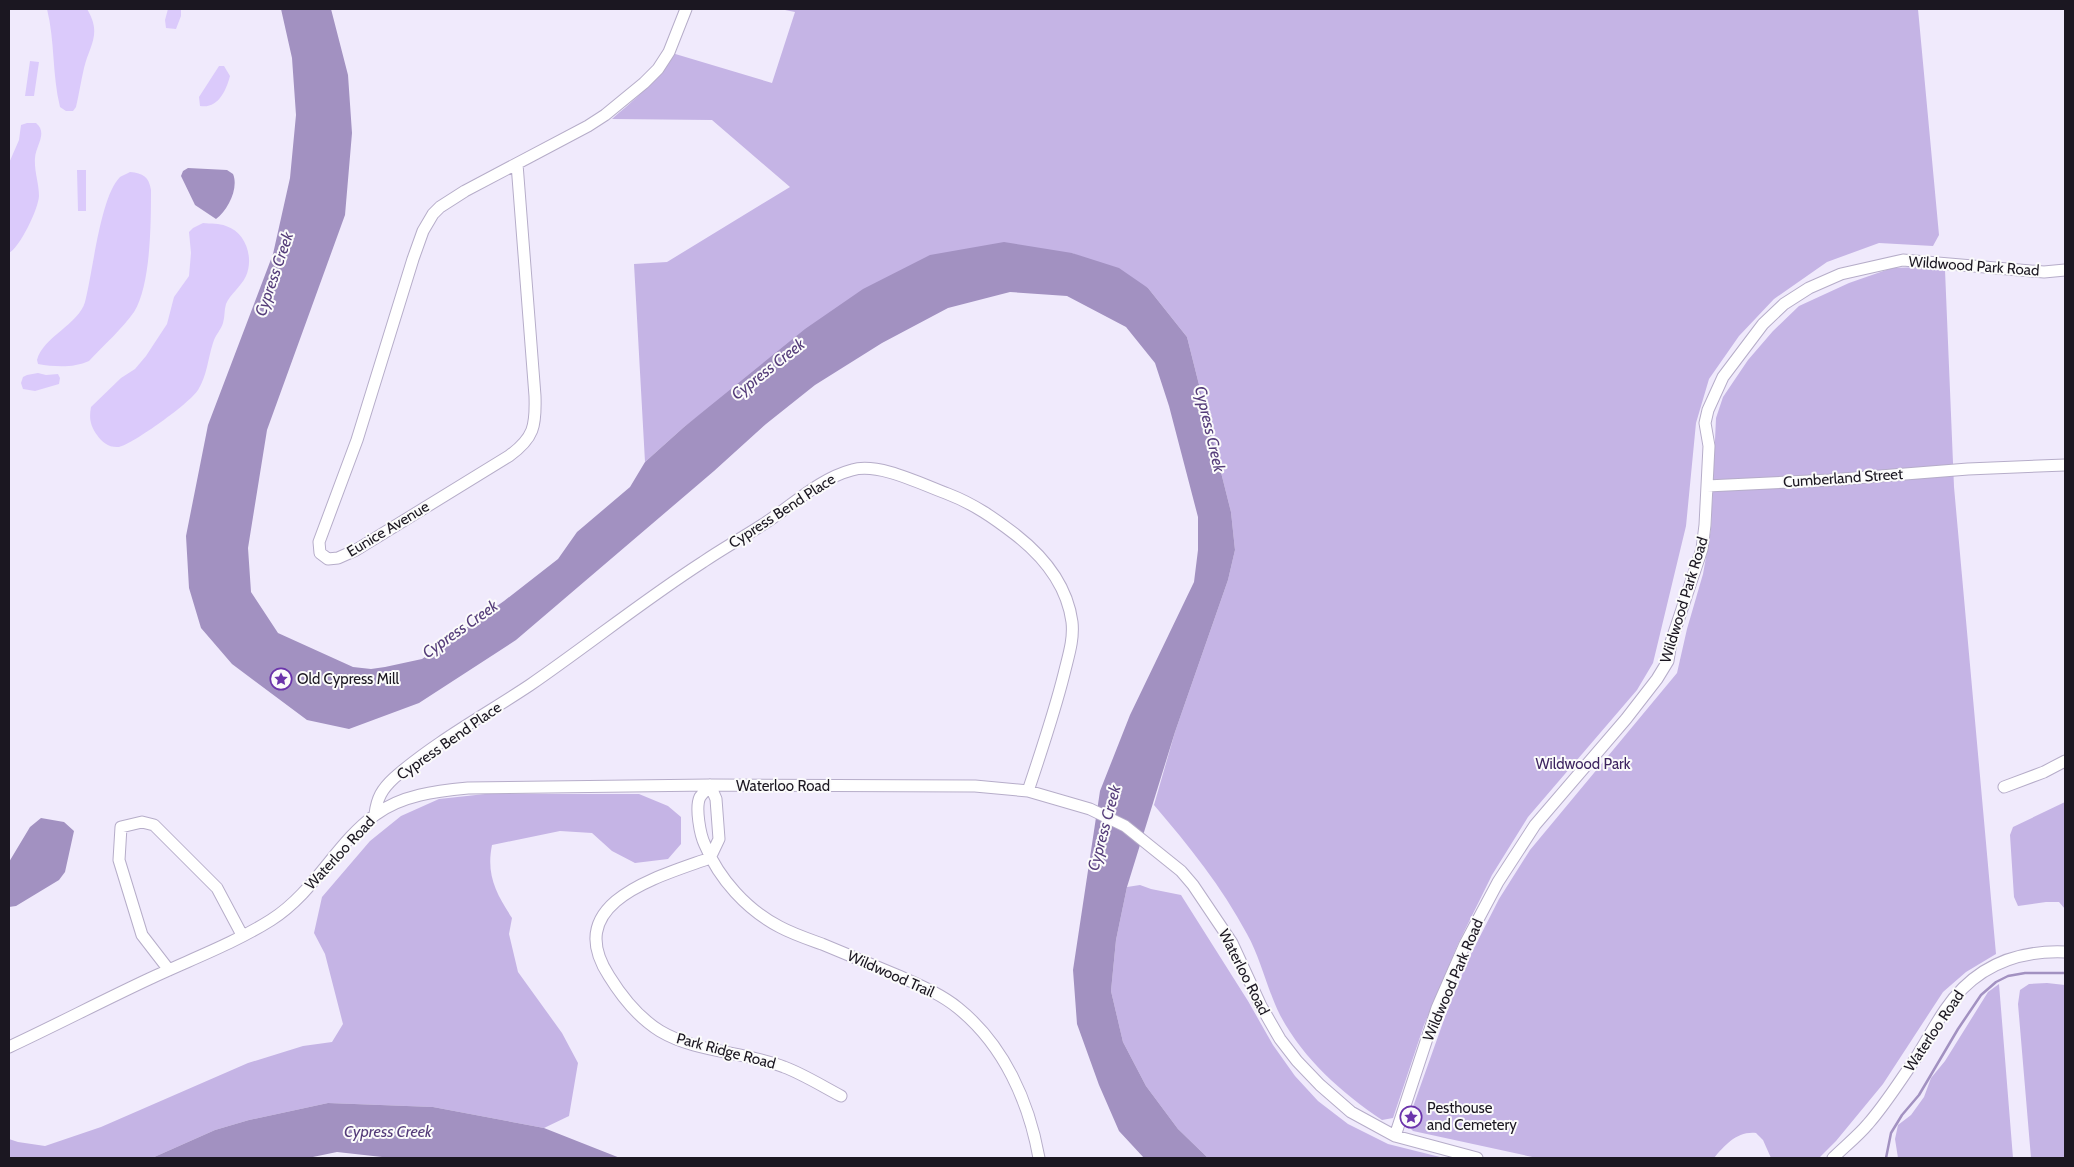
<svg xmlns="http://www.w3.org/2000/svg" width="2074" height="1167" font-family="Cabin,sans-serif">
<rect width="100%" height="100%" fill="#f0eafc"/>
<path fill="#dbcafb" d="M47 9H87C102 34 90 44 84 68 81 81 79 94 76 107L73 111H66L60 107C52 74 55 41 47 9Z
M168 9H181V16L176 29 166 28 165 20Z
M30 61 39 62 34 96H25Z
M219 66H224L230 76C226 91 218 109 200 106L199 97Z
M27 123H36C48 133 36 145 35 158 34 171 39 183 39 196 38 210 20 247 9 253V163L19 140 21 125Z
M77 170H86V211H78Z
M130 172C143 173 149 177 151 190 151 222 151 285 134 312 123 328 103 346 89 361 74 368 55 367 38 364L37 360C43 337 79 324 85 302 93 272 100 197 120 177 123 175 127 174 130 172Z
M203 223C211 224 219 223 226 226 246 232 254 258 246 276 241 287 230 294 226 304 224 310 225 317 223 323 221 330 215 335 213 343 208 358 207 376 198 390 190 403 133 444 119 447 109 448 102 442 97 435 90 425 89 418 91 407L121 378 135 369 146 356 167 324 174 297 189 276 191 253 189 232 193 228Z
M38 373 46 375 58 374 60 378 59 384 35 391 23 389 21 383 23 377 27 375Z"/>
<path fill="#c5b4e5" d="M780 9H1918L1939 235 1933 246 1879 243 1827 262 1774 299 1739 336 1709 379 1696 423 1686 526 1653 663 1637 690 1528 817 1492 875 1458 944 1424 1025 1393 1118 1382 1120C1341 1092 1304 1060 1280 1015 1267 989 1261 959 1247 934 1222 887 1189 846 1154 805L1175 732 1228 580 1235 550 1231 512 1187 337 1148 288 1072 253 739 385 684 427 645 462 634 264 667 262 790 187 712 120 612 119C635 99 658 81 672 53L772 83 795 12Z
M1920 267 1945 270 1954 487 1996 954 1966 972 1943 992 1883 1084 1836 1141 1819 1158H1771L1763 1140 1756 1133C1737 1131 1725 1145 1714 1158H1537L1413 1131 1409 1127 1408 1121 1446 1014 1469 958 1499 899 1530 850 1677 673 1687 629 1703 574 1711 529 1716 418 1723 397 1748 360 1773 331 1799 306 1849 283 1892 268Z
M485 794H639L668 806 681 817V844L668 859 635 863 612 851 592 833 560 831 492 845C486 875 496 893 512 918L509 934 518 972 562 1033 578 1063 569 1116 544 1128 433 1107 328 1103 249 1120 215 1130 152 1158H9V1139L18 1142 45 1146 101 1127 248 1063 303 1046 332 1042 343 1024 325 954 314 933 322 897 370 841 401 816 439 799Z
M2065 802V909L2059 902H2046L2018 906 2014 897 2010 835 2013 827Z
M1140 885 1151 889 1181 895 1248 1001 1273 1045 1295 1076 1318 1101 1348 1124 1388 1144 1444 1158H1208L1178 1129 1146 1086 1123 1042 1111 991 1116 940 1127 887Z
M2047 983 2065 985V1158H2031L2018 1004 2020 990 2029 984Z
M1999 984 2013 1158H1898L1895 1139 1898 1125 1911 1115 1924 1097 1931 1078 1945 1061 1988 992Z"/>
<path fill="#a291c1" d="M281 9H331L348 75 352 133 345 215 267 430 248 548 251 592 278 633 353 667 371 669 385 667 422 659 504 601 558 559 577 532 630 487 645 462 684 427 805 329 863 289 930 255 1004 242 1072 253 1119 268 1148 288 1187 337 1231 512 1235 550 1228 580 1175 732 1127 887 1116 940 1111 991 1123 1042 1146 1086 1178 1129 1208 1158H1144L1119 1131 1099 1085 1077 1024 1073 970 1100 791 1130 715 1194 582 1198 550V517L1169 406 1155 363 1126 327 1067 296 1010 292 948 308 882 343 815 385 766 424 714 471 516 640 419 703 349 729 307 720 232 664 201 628 189 588 186 536 208 425 273 254 290 178 296 115 292 58Z
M188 168 227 170 233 174C239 188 228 210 216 219L195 205 181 176 183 171Z
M41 818 64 822 74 831 65 872 59 880 16 906 9 907V862L30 827Z
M328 1103 433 1107 544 1128 620 1158H391L337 1152 308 1158H152L215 1130 249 1120Z"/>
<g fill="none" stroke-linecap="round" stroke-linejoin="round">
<path stroke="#a291c1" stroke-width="2.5" d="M1886 1158 1891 1133 1902 1115 1919 1095 1958 1029 1981 995 1996 982 2008 976 2025 973H2065"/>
<g stroke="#b6adc9" stroke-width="13">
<path id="minor" d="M517 164 535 396C536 426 534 438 509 456L356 550 338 558 328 559 320 553 319 542 357 440 413 259 423 231 433 214 440 207 465 191 588 126 605 115 644 83 658 69 669 52 686 9
M1707 486 1830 480 1968 469 2065 465
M2004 787 2044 772 2065 761
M375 814C377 798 382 789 394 778 435 742 485 715 530 685 588 645 644 600 703 562 722 549 742 538 762 525 791 507 818 479 852 470 879 462 923 485 948 494 974 504 994 518 1016 535 1044 557 1067 585 1072 622 1074 640 1068 657 1064 674 1054 714 1041 752 1028 791
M710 858 719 839 716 799 710 785C707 789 703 793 700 797 695 807 700 835 705 845 719 879 747 910 780 927 793 934 808 939 822 944 848 955 873 965 899 976 919 985 941 994 958 1008 1004 1045 1029 1102 1039 1158
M710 858C658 877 561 902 609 976 622 997 639 1018 660 1031 697 1053 744 1051 784 1067 803 1074 822 1086 841 1096
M169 970 142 935 119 860 121 827 142 822 154 825 217 888 242 935
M9 1047C56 1025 102 1001 149 979 189 960 233 944 271 920 315 892 336 843 375 815 401 795 437 791 468 788L710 785 975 786 1028 791 1090 809 1125 826 1181 871 1193 885 1232 943 1261 1006 1280 1039 1297 1061 1320 1085 1351 1112 1395 1136 1477 1158
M1395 1136 1437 1008 1465 944 1498 882 1535 825 1626 719 1657 679 1668 661 1671 642 1702 549 1705 525 1709 446 1705 423 1708 410 1723 377 1763 324 1784 304 1809 288 1841 274 1903 260 2044 272 2065 270
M1833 1158C1844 1147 1858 1136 1868 1124 1883 1107 1896 1087 1909 1068 1922 1050 1932 1029 1945 1010 1974 967 2015 950 2065 952"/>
</g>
<use href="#minor" stroke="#fff" stroke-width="11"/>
</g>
<defs>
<g id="sight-ring" transform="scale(1.125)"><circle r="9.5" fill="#fbfbfb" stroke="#6b34ab" stroke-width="1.5"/><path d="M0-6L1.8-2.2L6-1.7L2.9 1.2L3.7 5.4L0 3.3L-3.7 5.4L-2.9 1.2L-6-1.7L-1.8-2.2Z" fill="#6b34ab"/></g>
</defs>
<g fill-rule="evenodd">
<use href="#sight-ring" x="281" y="679"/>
<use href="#sight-ring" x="1411" y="1117"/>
</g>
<g text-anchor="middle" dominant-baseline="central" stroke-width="4" stroke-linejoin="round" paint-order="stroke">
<g font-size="15" fill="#1b1721" stroke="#fbfbfb">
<text transform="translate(1974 266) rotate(4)">Wildwood Park Road</text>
<text transform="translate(1843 478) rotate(-4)">Cumberland Street</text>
<text transform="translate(782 511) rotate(-33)">Cypress Bend Place</text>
<text transform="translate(388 529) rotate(-31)">Eunice Avenue</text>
<text transform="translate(1684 600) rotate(-73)">Wildwood Park Road</text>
<text transform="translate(449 741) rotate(-35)">Cypress Bend Place</text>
<text x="783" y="786">Waterloo Road</text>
<text transform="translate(340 853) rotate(-47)">Waterloo Road</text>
<text transform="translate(1244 972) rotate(63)">Waterloo Road</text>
<text transform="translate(891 974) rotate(24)">Wildwood Trail</text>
<text transform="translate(1453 980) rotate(-67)">Wildwood Park Road</text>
<text transform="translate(1934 1031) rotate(-56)">Waterloo Road</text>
<text transform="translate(726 1051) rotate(15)">Park Ridge Road</text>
</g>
<g font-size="15" fill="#1b1721" stroke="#fbfbfb" text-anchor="start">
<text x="297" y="679">Old Cypress Mill</text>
<text x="1427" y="1108">Pesthouse<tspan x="1427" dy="17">and Cemetery</tspan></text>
</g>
<g font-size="15" fill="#3e2560" stroke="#fbfbfb">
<text x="1583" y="764">Wildwood Park</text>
</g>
<g font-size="16" font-style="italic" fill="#553d7a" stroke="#fbfbfb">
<text transform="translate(274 274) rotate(-71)">Cypress Creek</text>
<text transform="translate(768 369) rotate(-38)">Cypress Creek</text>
<text transform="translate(1210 429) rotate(77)">Cypress Creek</text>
<text transform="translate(460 629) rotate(-35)">Cypress Creek</text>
<text transform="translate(1104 828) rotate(-75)">Cypress Creek</text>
<text x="388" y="1131">Cypress Creek</text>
</g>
</g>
<rect width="2074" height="1167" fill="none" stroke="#1b1721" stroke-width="20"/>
</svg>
